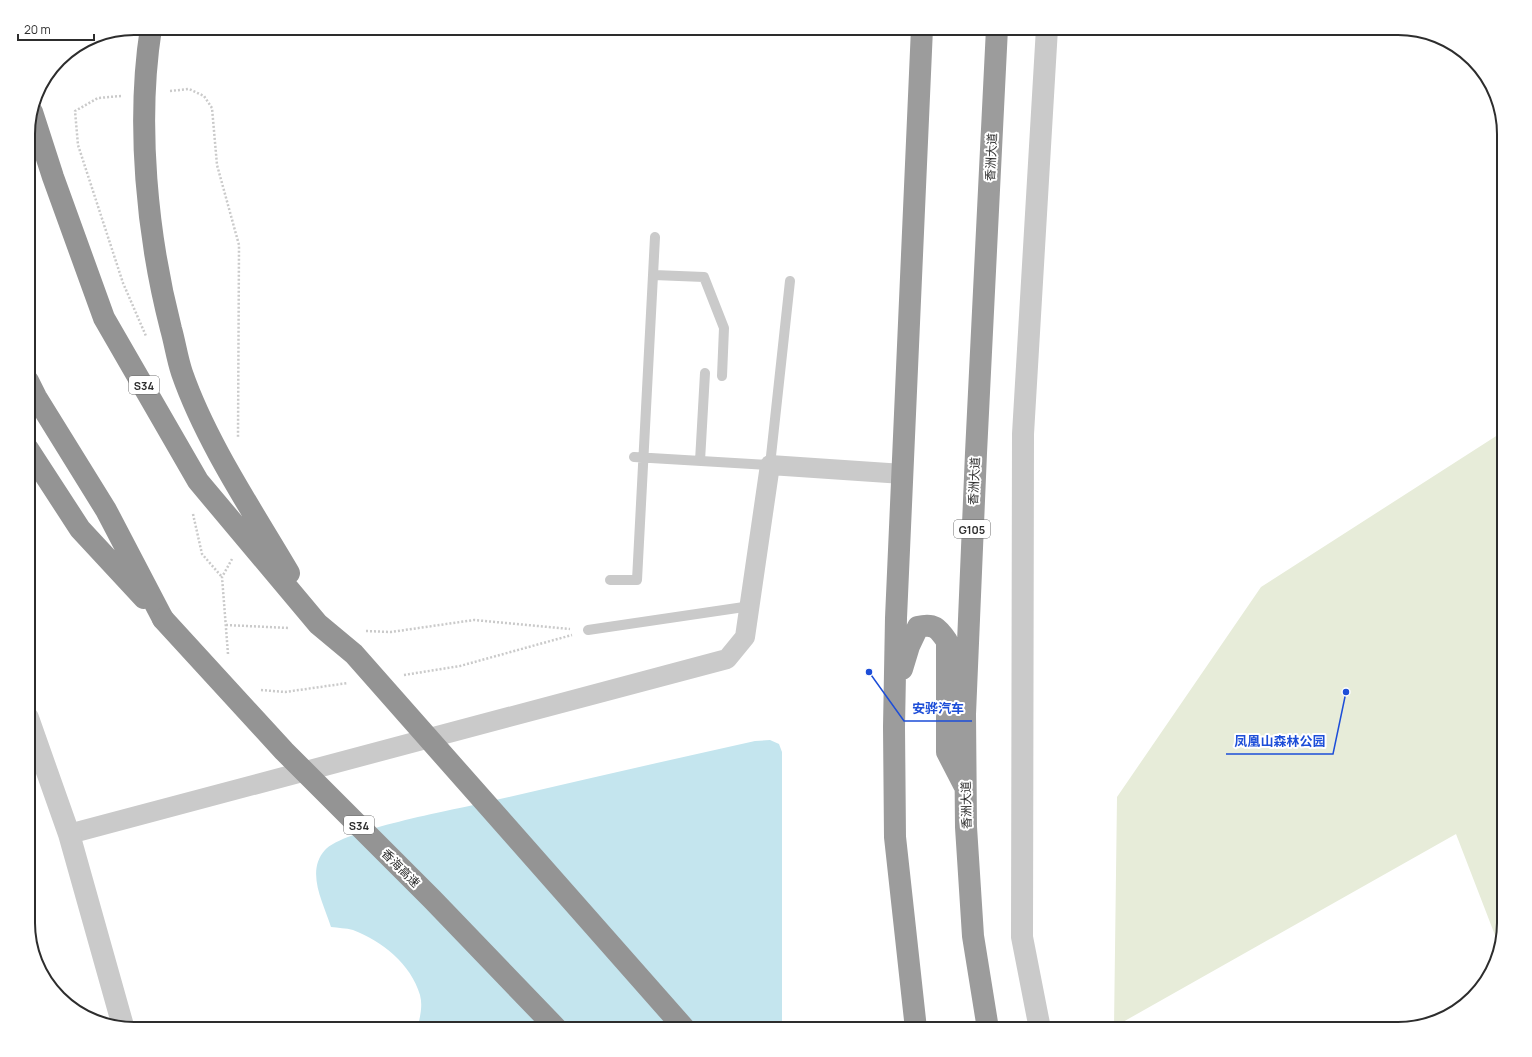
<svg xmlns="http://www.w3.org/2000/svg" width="1532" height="1057" font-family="Manrope,'Noto Sans SC',sans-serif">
<rect width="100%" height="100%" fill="#fff"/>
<path fill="#e7ecd9" d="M1504 431V924L1498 943 1456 834 1114 1027 1117 797 1261 587Z"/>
<path fill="#c4e5ee" d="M770 740 779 744 782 752V1021L779 1029H417C420 1018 423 1006 420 995 411 964 382 941 353 930 346 928 338 928 331 927 324 904 305 872 325 850 343 830 452 810 483 803 574 782 664 761 755 741Z"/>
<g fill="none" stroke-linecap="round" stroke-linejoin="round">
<path stroke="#cacaca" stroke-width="2.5" stroke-dasharray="2 2" stroke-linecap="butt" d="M170 91 189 89 204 96 212 108 217 165 239 245 238 437
M121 96 98 98 75 111 78 145 123 283 146 336
M193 514 202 554 222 577
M226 625 289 628
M366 631 391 632 474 620 570 629
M228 654 222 577 232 559
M404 675 460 666 572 635
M261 690 285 692 348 683"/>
<path stroke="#cacaca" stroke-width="10" d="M654 275 704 277 724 328 722 376
M634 457 770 465 790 281
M700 461 705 373
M610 580H637L655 237
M588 630 744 607"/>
<path stroke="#cacaca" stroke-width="20" d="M69 834 727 659 745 637 770 465 903 474"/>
<path stroke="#cacaca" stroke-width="22" d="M28 718 69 834 123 1026
M1040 1029 1022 937 1023 434 1047 28"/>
<path stroke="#9c9c9c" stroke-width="22" d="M902 669 909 646 918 627C934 623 938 628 947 641V752L964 785
M916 1029 895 837 894 727 896 618 922 28
M988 1029 973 936 966 827 965 714 976 453 997 28"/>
<path stroke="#949494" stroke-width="22" d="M28 381 36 397 106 510 163 619
M28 449 80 529 144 598"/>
<path stroke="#949494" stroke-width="22" d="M151 28C136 123 147 236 171 329 175 343 177 358 182 373 206 442 252 510 289 573
M32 112 53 177 104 318 198 481 318 624 354 654 685 1029
M163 619 284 751 432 899 557 1029"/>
</g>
<g text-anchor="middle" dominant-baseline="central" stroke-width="4" stroke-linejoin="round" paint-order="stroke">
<g fill="#fff" stroke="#6c6c6c" stroke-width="1">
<rect x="129" y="376" width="30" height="18" rx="3"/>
<rect x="954" y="520" width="36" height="18" rx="3"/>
<rect x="344" y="816" width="30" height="18" rx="3"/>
</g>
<g font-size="11" font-weight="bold" fill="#2d2d2d">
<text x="144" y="385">S34</text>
<text x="972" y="529">G105</text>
<text x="359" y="825">S34</text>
</g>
<g font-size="12" fill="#2d2d2d" stroke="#fff">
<text transform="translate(991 157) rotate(-87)">香洲大道</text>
<text transform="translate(974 481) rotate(-87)">香洲大道</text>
<text transform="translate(966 805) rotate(-91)">香洲大道</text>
<text transform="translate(401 868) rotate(45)">香海高速</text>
</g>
</g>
<path d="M0 0H1532V1057H0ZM134 35H1398A99 99 0 0 1 1497 134V923A99 99 0 0 1 1398 1022H134A99 99 0 0 1 35 923V134A99 99 0 0 1 134 35Z" fill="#fff" fill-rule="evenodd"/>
<path fill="none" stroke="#2d2d2d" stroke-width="2" d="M134 35H1398A99 99 0 0 1 1497 134V923A99 99 0 0 1 1398 1022H134A99 99 0 0 1 35 923V134A99 99 0 0 1 134 35Z"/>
<path fill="none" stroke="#1d4ed8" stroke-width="1.5" d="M869 672L904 721H972M1346 692L1333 754H1226"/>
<g fill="#1d4ed8" stroke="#fff" stroke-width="1.5">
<circle cx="869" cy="672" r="4"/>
<circle cx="1346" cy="692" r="4"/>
</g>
<g font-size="13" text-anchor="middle" font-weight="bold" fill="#1d4ed8" stroke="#fff" stroke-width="4" stroke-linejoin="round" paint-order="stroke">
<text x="938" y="713">安骅汽车</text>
<text x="1280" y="746">凤凰山森林公园</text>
</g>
<path d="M18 34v6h76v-6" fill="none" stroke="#2d2d2d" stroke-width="2"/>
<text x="24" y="34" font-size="12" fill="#2d2d2d" stroke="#ffffff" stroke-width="3" paint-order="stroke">20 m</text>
</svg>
